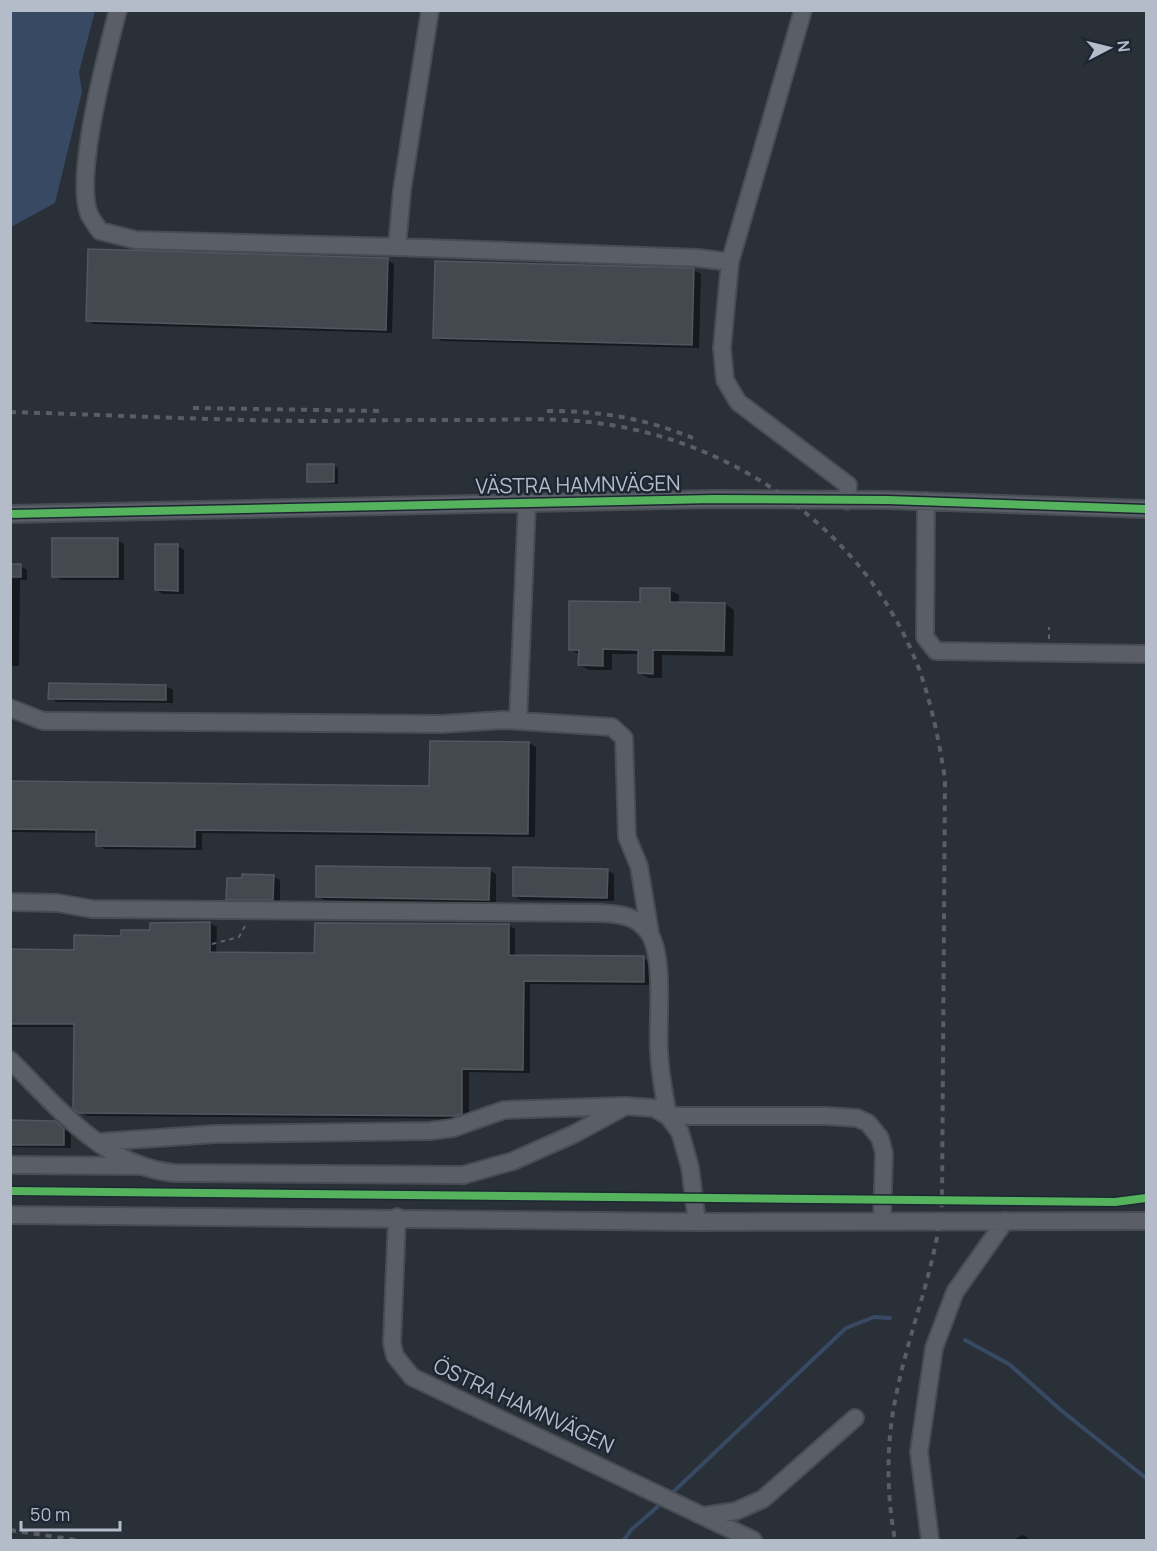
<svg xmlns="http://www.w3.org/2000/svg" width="1157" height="1551" font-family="Manrope,sans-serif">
<rect width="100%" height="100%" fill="#2a3038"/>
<path fill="#384963" d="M11 10 95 11 79 72 82 92 55 203 11 227Z"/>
<path fill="#0007" d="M387 260 394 264 392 333 94 324 87 320Z
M694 270 701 274 699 348 442 341 435 337Z
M334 466 338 468V484L308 482Z
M117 540 124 544V580H61L54 576Z
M177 546 184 550V594H163L156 590Z
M10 565 20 566 27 570V580H20L19 666H10Z
M669 590 679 595V604H725L734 610 733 656 662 655V678H649L639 673 640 654H612V670H589L580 665V655L570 649 641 603Z
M166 686 173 690V703L57 702 50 698Z
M431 742 529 743 536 747 535 837 202 833V850L104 849 98 845V833L10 832V783L430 788Z
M489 870 496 874V903L324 900 317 896Z
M607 870 614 874V901L521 900 514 896Z
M273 876 280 880V903H235L228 899 244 880Z
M210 923 217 927 216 953 316 954 508 925 515 929V957L643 958 650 962V985L530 984V1073L469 1072V1117L463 1119 87 1116 80 1112 75 1027H10V951H76L122 937Z
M10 1122H55L71 1134V1148L10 1147Z
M1023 1535 1031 1540H1013Z"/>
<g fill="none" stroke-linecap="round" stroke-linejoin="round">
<path stroke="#384963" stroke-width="4" d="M965 1340 1009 1364 1062 1411 1146 1478
M669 1496 846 1328 874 1317 890 1318
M624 1540 631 1530 664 1501"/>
</g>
<path fill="#444950" stroke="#52575f" stroke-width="1.5" d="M88 249 388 258 386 330 86 321Z
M435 261 694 268 692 345 433 338Z
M307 464H334V482H307Z
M52 538H118V577H52Z
M155 544H178V591L155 590Z
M10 564H21V577H10Z
M640 588H670V602L725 603 724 651 653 650V674L638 673V650L603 649V666L578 665 579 650H569V601L640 602Z
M49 683 166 685V700L48 699Z
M430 741 529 742 528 834 195 830V847L96 846V830L10 829V781L429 786Z
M316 866 490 868 489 900 316 897Z
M513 867 608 869 607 898 513 896Z
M242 874 274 875 273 900H226L227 878H242Z
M210 922V952L314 953 315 923 509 924V955L644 956V982L524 981 523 1070 462 1069V1114L456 1116 79 1113 73 1109 74 1024H10V949L74 950V935L121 936V930H150V923Z
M10 1120 55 1121 64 1129V1145H10Z"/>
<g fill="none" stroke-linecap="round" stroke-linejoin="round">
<g stroke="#484c53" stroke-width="20">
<path id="minor" d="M118 10C106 56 76 169 88 211 90 218 96 225 100 231L136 240 397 247
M430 10 402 190 397 247 698 258 730 262
M803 10 730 262 722 348 725 380 738 402 848 485 847 501
M926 501 925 637 936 651 1146 654
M10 514 713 499 888 500 1146 509
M10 708 43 721H60L441 724 503 720 612 727 624 738 627 837 639 866 650 933
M518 721 527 502
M10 902 58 903 92 909 600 913C619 914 637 915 649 933 665 957 657 1021 659 1052 660 1074 664 1095 668 1116H825L857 1118 868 1123 880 1138 884 1153 882 1221
M10 1060C57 1106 104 1167 175 1173L463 1175 513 1161 574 1134 622 1108
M99 1142 215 1134 430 1131 453 1128 504 1110 625 1106 654 1108 668 1116 680 1132 690 1167 697 1222
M10 1165 142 1166
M10 1215 697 1222 1146 1221
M397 1217 392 1343 395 1356 412 1377 753 1540
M703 1516 736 1511 763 1499 855 1418
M930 1540 919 1452 934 1348 955 1292 1005 1221"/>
</g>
<path stroke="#5d636a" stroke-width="2" stroke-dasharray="4.5 4.5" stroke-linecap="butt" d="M1049 639V627
M212 944 239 937 245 926"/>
<use href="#minor" stroke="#5a5e66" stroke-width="16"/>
<path stroke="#595d64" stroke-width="4" stroke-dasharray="6 6" stroke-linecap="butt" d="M193 408 382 411
M547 411C602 411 643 418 693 438
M10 412C116 415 222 421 327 421 380 420 433 420 485 420 525 419 565 418 604 424 742 444 869 536 919 669 932 705 939 741 945 779L942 1200C937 1265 910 1327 897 1391 886 1440 886 1491 895 1540
M10 1530 76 1540"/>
<g stroke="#1d2633" stroke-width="11">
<path id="cycleway" d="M10 514 713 499 888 500 1146 509
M10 1191 1115 1202 1146 1198"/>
</g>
<use href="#cycleway" stroke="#56b35d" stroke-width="8"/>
</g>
<g text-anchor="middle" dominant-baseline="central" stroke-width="5" stroke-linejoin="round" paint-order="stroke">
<g font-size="21" fill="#b4bcc9" stroke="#1d2633">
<text transform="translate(578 484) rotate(-1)">VÄSTRA HAMNVÄGEN</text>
<text transform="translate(524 1405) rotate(25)">ÖSTRA HAMNVÄGEN</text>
</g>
</g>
<rect width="1157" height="1551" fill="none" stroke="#b4bcc9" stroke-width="24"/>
<g transform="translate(1109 48) rotate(83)" stroke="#1d2633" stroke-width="4.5" paint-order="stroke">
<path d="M0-4.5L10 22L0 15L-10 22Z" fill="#b4bcc9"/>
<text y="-9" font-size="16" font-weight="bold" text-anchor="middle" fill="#b4bcc9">N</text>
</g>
<path d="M21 1521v9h99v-9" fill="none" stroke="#b4bcc9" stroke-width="3"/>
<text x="30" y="1521" font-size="18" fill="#b4bcc9" stroke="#1d2633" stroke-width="4.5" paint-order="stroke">50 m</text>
</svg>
